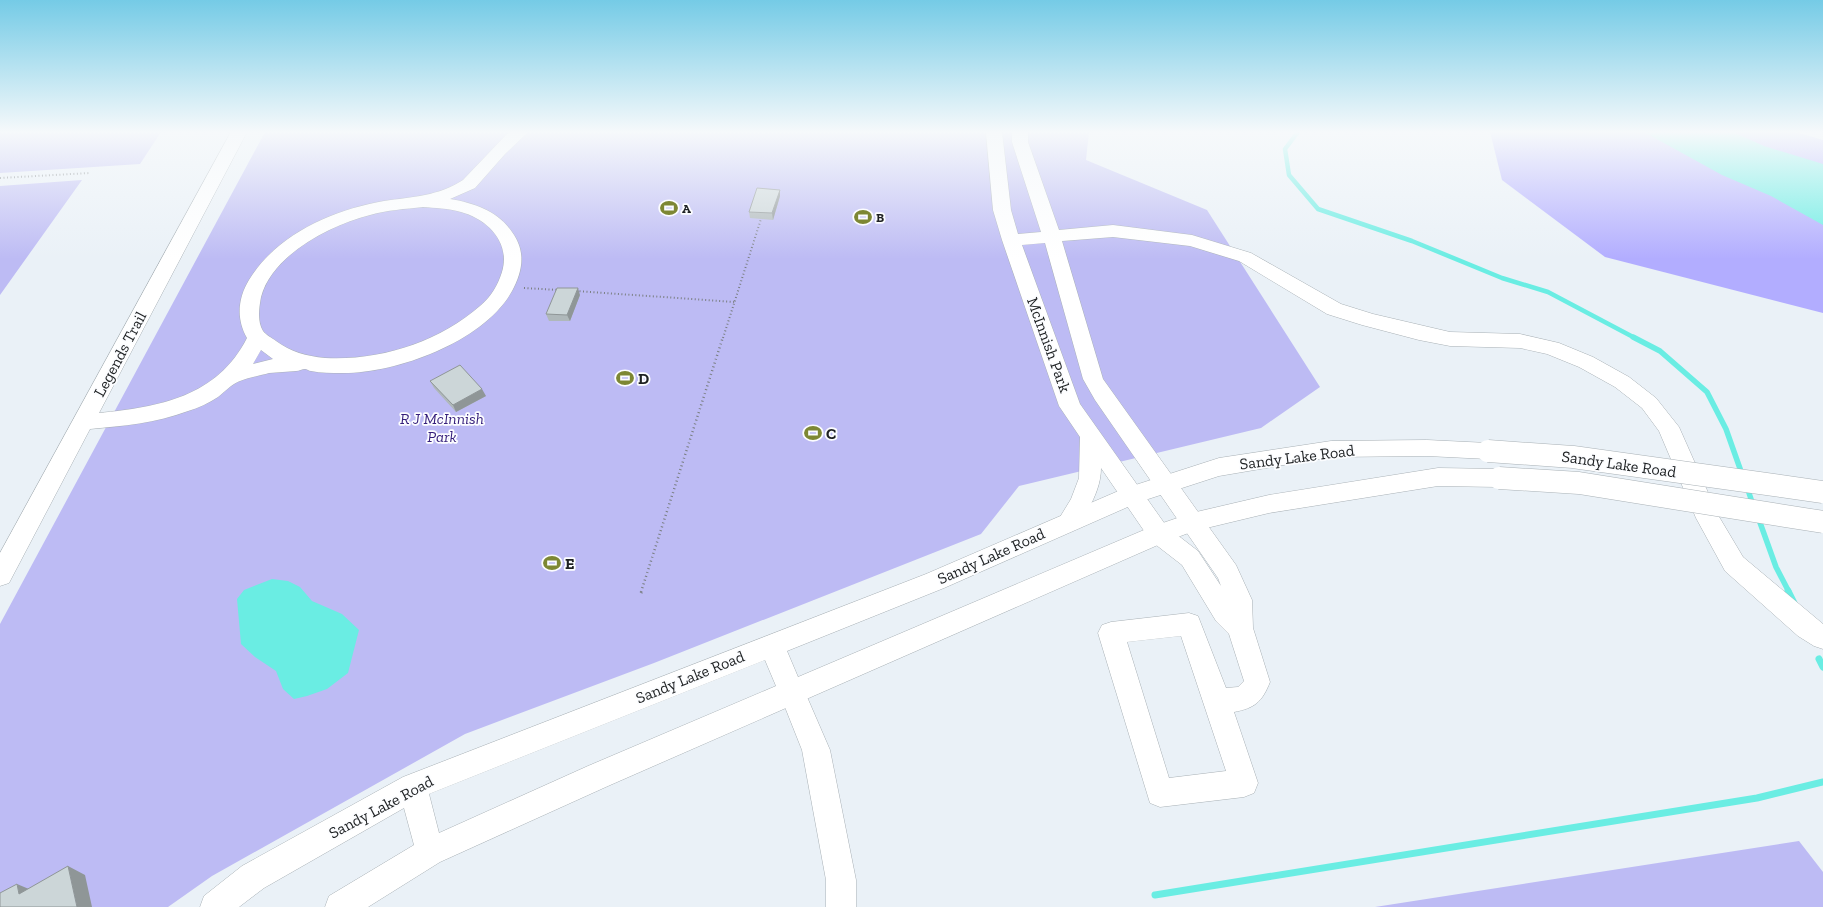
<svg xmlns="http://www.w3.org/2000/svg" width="1823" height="907" font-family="'Zilla Slab',serif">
<rect width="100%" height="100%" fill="#eaf1f7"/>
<path fill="#bdbbf4" d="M0 132H161L140 164 0 173Z
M265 132H1089L1086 160 1207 210 1320 387 1261 428 1019 486 981 534 654 663 465 734 212 876 168 907H0V624Z
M82 180 0 295V186Z
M1799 841 1823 872V907H1375Z"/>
<path fill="#b2adff" d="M1490 132H1796L1823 140V313L1605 257 1502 180Z"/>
<path fill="#6aede3" d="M1644 132H1733L1764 146 1823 164V225L1771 196 1722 175Z
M272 579 288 581 300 587 312 601 342 614 359 630 348 673 327 689 307 696 294 699 283 689 276 671 255 657 241 644 237 599 244 590Z"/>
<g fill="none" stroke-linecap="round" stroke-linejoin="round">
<path stroke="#6aede3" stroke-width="4.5" d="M1298 132 1285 149 1289 175 1318 209 1412 241 1502 278 1548 292 1635 338"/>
<path stroke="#6aede3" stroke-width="5.5" d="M1633 337 1660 351 1707 392 1726 429 1743 477
M1747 487 1753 505
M1758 517 1776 567 1789 592"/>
<path stroke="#6aede3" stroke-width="7" d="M1788 591 1794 603
M1819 659 1823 667
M1155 895 1757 798 1823 782"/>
<g stroke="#a9b1b6" stroke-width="1">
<path id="minor" d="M231 132H247L99 413C159 407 217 397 247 338 236 319 238 298 249 280 277 234 333 210 384 201 412 197 439 196 463 180L507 134 509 132H528L505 154 475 188 450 199C474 203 498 211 512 232 526 251 523 271 512 291 485 341 396 374 341 373 332 373 321 373 311 371 309 371 307 369 305 369 302 369 299 371 296 371 287 372 278 372 269 373 259 376 243 378 234 384 229 387 223 393 218 397 209 403 198 408 188 411 156 423 123 426 90 429L9 583 0 586V553ZM423 207C435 208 448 208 461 212 487 219 511 242 502 272 498 285 491 297 480 306 439 342 380 361 325 358 306 356 291 352 276 341 272 338 266 335 263 331 257 321 259 308 261 297 272 255 330 225 370 215 387 210 405 209 423 207ZM261 350 273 359 253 364Z
M986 132H1002L1011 210 1018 234 1041 232 1012 142V132H1028V142L1059 230 1113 225 1192 235 1251 253 1341 304 1373 314 1450 332 1520 334 1559 343 1593 357 1629 377 1656 398 1679 427 1718 515 1743 557 1823 624V649L1814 646 1798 636 1725 571 1696 518 1659 431 1642 408 1615 387 1579 367 1547 354 1520 348 1450 346 1419 340 1362 325 1327 314 1239 261 1190 246 1113 237 1062 241 1103 379 1236 565 1252 600 1253 628 1270 682C1262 702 1255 708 1234 712L1258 783 1254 793 1244 797 1160 807 1150 803 1098 633 1102 625 1111 622 1189 613 1198 616 1226 688 1238 687 1244 681 1229 634 1216 621 1182 565 1151 541 1101 468C1101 490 1088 510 1077 529L1069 531 1061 529 1057 522 1071 499 1079 478 1080 437 1059 406 1002 240 993 210ZM1045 243 1083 379 1095 400 1218 578 1221 586 1198 551 1167 527 1080 404 1022 245ZM1181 636 1226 771 1169 778 1127 642Z
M792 680 801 683 830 750 856 880V907H826V880L802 750 779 692 783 683Z"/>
</g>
<g stroke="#a9b1b6" stroke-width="1">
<path id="major" d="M1427 440 1488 443 1496 445 1499 451 1496 457 1488 459 1427 456 1331 457 1219 476 1139 502 944 588 787 651 798 677 1151 527 1192 513 1269 495 1438 468 1499 469 1507 472 1510 478 1507 484 1499 487 1438 486 1269 513 1194 531 1167 541 608 786 440 862 368 907H325L329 896 414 845 404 808 264 888 239 907H200L204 896 242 866 403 777 926 574 1123 489 1219 458 1331 441ZM765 660 776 686 588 766 439 833 429 794Z"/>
</g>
<path stroke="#7a7f82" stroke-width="2" stroke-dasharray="1 2.5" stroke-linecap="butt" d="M0 178 90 173
M524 288 559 290
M576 291 735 302
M723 338 761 219"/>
<path stroke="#7a7f82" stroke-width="2.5" stroke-dasharray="1 3" stroke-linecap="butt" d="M641 592 723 337"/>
<path stroke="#7a7f82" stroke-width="3" stroke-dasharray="1 3.5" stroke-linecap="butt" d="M641 593 642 591"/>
<use href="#minor" fill="#fff" fill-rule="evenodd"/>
<use href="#major" fill="#fff" fill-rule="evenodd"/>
<g stroke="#a9b1b6" stroke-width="23" stroke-linecap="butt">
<path id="major-bridge" d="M1488 451 1573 457 1823 492
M1499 478 1579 483 1823 522"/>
</g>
<use href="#major-bridge" stroke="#fff" stroke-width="22"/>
</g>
<path fill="#afb8ba" d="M780 190V196L773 220 750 218 749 212Z
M580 295 570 321H549L546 314Z
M430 381 486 396 456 412 434 388Z"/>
<path fill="#8f9697" d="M780 190V196L773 220 772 213Z
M578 288 580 295 570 321 567 315Z
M482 389 486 396 456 412 453 405Z
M68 866 85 875 92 907H77Z
M17 884 36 892 19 894Z"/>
<path fill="#ccd6d8" stroke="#8f9697" d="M757 188 780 190 772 213 749 212Z
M557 288H578L567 315 546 314Z
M460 365 482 389 453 405 430 381Z
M68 866 77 907H0V893L17 884 19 894Z"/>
<linearGradient id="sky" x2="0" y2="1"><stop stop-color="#75cbe6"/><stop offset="0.51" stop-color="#f6f9fb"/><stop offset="1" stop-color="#f6f9fb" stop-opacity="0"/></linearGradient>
<rect width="1823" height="259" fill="url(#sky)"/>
<defs>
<g id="stadium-bare" transform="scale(1.38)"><path d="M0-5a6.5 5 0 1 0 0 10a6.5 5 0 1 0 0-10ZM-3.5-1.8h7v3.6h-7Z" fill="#7d8734" stroke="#fcfdff" stroke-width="2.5" paint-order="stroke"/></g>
</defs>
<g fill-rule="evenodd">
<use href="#stadium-bare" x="669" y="208"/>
<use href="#stadium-bare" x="863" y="217"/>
<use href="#stadium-bare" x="625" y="378"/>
<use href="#stadium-bare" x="813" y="433"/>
<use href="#stadium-bare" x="552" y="563"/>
</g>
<g text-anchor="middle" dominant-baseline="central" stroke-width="3.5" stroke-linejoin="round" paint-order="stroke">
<g font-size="13" font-weight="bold" fill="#1e2123" stroke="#fcfdff" text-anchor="start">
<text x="682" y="208">A</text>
<text x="876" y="217">B</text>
</g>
<g font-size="16" fill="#1e2123" stroke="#fcfdff">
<text transform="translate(1049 345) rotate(70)">McInnish Park</text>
<text transform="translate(120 354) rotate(-62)">Legends Trail</text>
<text transform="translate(1297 457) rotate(-7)">Sandy Lake Road</text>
<text transform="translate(1619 464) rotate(8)">Sandy Lake Road</text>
<text transform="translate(991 556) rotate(-24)">Sandy Lake Road</text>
<text transform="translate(690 677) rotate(-22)">Sandy Lake Road</text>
<text transform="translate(381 807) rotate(-28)">Sandy Lake Road</text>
</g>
<g font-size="16" font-weight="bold" fill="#1e2123" stroke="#fcfdff" text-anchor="start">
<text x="638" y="378">D</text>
<text x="826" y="433">C</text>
<text x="565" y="563">E</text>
</g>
<g font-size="16" font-style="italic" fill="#341d7a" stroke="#fcfdff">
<text x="442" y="418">R J McInnish<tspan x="442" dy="18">Park</tspan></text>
</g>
</g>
</svg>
